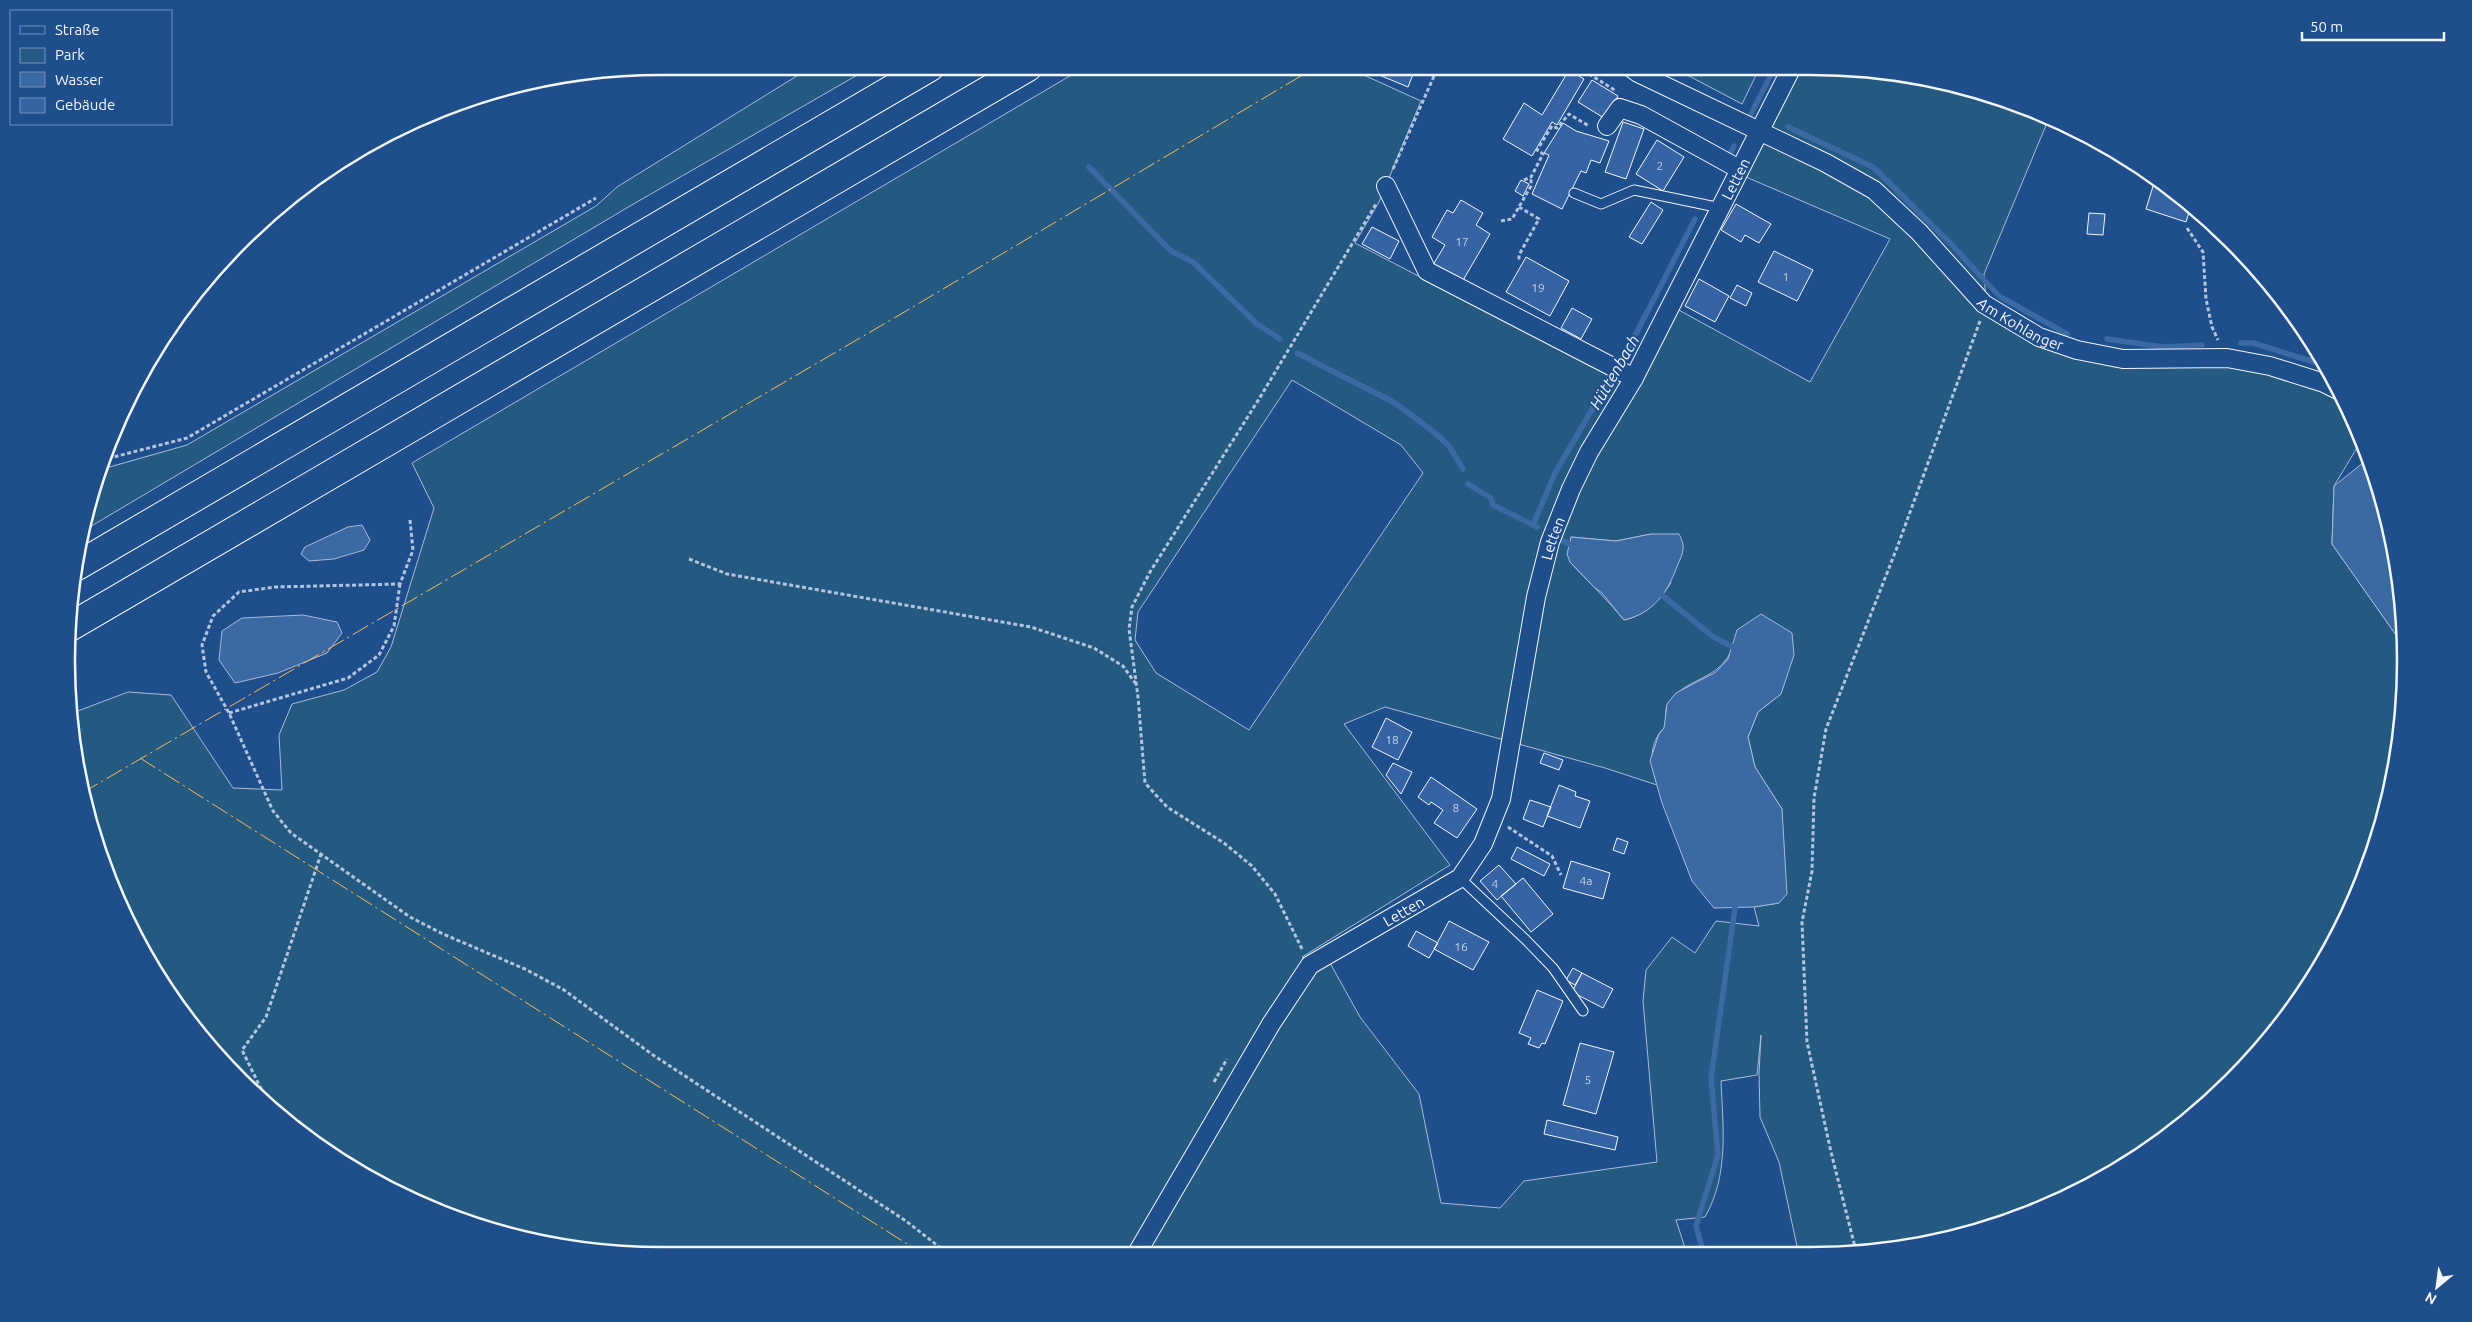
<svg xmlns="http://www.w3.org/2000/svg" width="2472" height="1322" font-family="Ubuntu,sans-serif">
<rect width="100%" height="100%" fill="#1f4e8c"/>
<path fill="#245a82" stroke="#a8bbd7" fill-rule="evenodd" d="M813 66H873L630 206 83 531 86 507 99 470 187 445 596 206 617 187Z
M1085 67H1346L1421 101 1379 202 1355 243 1622 382 1666 303 1810 382 1890 239 1746 177 1801 67 1850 68 1965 87 2049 118 1984 274 1987 314 2030 340 2225 364 2294 380 2342 400 2361 441 2334 486 2332 544 2403 645 2404 700 2385 815 2344 924 2258 1053 2173 1133 2038 1211 1889 1251H1798L1779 1162 1760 1117 1759 1074 1761 1035 1757 1075 1721 1081C1723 1128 1729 1175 1705 1217L1676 1220 1686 1251 622 1254 507 1236 398 1194 299 1133 240 1081 167 992 127 924 87 815 71 738 70 714 128 692 171 695 233 788 282 790 279 735 292 704 344 690 377 672 391 647 434 508 412 463ZM1292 380 1401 445 1423 473 1249 730 1156 673 1135 640 1138 612ZM1651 534 1671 583C1658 601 1647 615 1624 620 1607 599 1588 582 1570 562L1571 537 1616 541ZM1733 646 1781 694 1758 712 1748 737 1755 767 1782 809 1779 903 1754 907 1759 926 1716 921 1695 953 1672 937 1646 970 1643 1001 1657 1162 1524 1181 1500 1208 1441 1203 1419 1094 1360 1017 1330 963 1302 957 1450 865 1344 724 1385 707 1605 768 1657 785C1652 768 1648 751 1659 734 1660 731 1663 730 1664 728 1668 720 1663 709 1669 702 1688 676 1721 681 1733 646Z
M1672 67H1760L1742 104Z"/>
<path fill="#3b69a3" stroke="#a8bbd7" d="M2369 458 2374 470 2401 584 2403 645 2332 544 2334 486Z
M362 525 370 540 364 550 334 559 309 561 301 554 305 547 348 527Z
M1651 534H1679C1681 538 1684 544 1683 549 1683 554 1680 559 1678 564 1668 592 1654 613 1624 620L1602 593 1594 587 1570 562 1567 554 1571 537 1616 541Z
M1761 614 1792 633 1794 655 1781 694 1758 712 1748 737 1755 767 1782 809 1787 894 1779 903 1754 907 1714 908 1692 881 1662 803 1650 761 1659 734 1664 728 1667 704 1676 693 1716 672 1728 659 1737 630Z
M303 615 337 622 342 633 327 653 278 673 235 683 219 660 222 631 242 618Z"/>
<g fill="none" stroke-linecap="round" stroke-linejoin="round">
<path stroke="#3b69a3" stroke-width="5.5" d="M1751 114 1775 67
M1788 127 1873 167 1953 246 1999 296 2067 334
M1729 156 1734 146
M1089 167 1171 251 1193 262 1257 324 1280 339
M2107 339 2163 347 2202 345
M2241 343H2253L2327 366
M1297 353 1395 403 1434 432 1449 446 1463 469
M1468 484 1491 498 1493 505 1537 527
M1533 525 1555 473 1638 330 1695 219
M1558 538 1576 548
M1657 591 1712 636 1738 650
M1703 1251 1696 1226 1718 1155 1711 1078 1735 908 1734 900"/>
</g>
<path fill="#3563a3" stroke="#f2f6ff" d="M1360 67H1416L1408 87Z
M1569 70 1584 79 1557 125 1552 122 1532 156 1503 139 1524 103 1542 115Z
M1592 80 1618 96 1604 118 1578 102Z
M1623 122 1644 129 1626 179 1605 172Z
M1563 123 1576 131 1609 141 1600 163 1591 160 1586 173 1581 171 1562 209 1532 194 1549 155 1544 153Z
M1657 140 1684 157 1663 191 1636 174Z
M1521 180 1529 184 1523 196 1515 191Z
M2154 183 2174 190 2191 206 2186 222 2146 209Z
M1461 200 1483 213 1476 225 1490 234 1462 282 1433 265 1445 245 1432 237 1447 210 1453 213Z
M1651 202 1663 210 1642 244 1629 237Z
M1736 204 1771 224 1759 243 1745 235 1741 242 1721 230Z
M2089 213 2105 214 2103 235 2087 234Z
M1372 227 1399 241 1390 259 1362 244Z
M1774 251 1813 270 1797 301 1758 282Z
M1526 257 1569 281 1550 316 1506 292Z
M1699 279 1729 296 1715 322 1685 306Z
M1737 285 1752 293 1746 306 1730 298Z
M1572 308 1592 319 1581 339 1561 328Z
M1386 718 1412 732 1398 760 1372 747Z
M1544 753 1563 760 1559 770 1540 763Z
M1393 763 1412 772 1401 794 1386 775Z
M1431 777 1477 809 1457 838 1434 823 1443 810 1431 802 1429 805 1418 797Z
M1559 785 1576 792 1575 796 1590 801 1580 828 1547 816Z
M1530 800 1551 807 1543 827 1523 819Z
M1617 838 1628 842 1624 854 1613 850Z
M1517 847 1550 864 1544 876 1511 859Z
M1571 861 1610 873 1603 899 1563 888Z
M1499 865 1516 884 1497 900 1480 881Z
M1523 878 1553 914 1531 932 1501 896Z
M1449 921 1489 942 1473 970 1434 949Z
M1416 931 1438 943 1429 958 1408 946Z
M1573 968 1582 973 1575 985 1566 980Z
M1582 973 1613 989 1603 1008 1572 992Z
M1537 990 1563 1001 1545 1044 1542 1043 1539 1048 1528 1044 1531 1038 1519 1033Z
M1580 1043 1614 1052 1596 1114 1563 1105Z
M1547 1120 1618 1137 1615 1150 1544 1134Z"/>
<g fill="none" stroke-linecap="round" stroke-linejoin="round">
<g stroke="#f2f6ff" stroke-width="11">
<path id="lane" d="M1574 193 1601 204 1634 190 1721 208
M1460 878 1526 940 1553 968 1583 1011"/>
</g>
<g stroke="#f2f6ff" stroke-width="20">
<g id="street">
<path id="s1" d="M1630 67 1638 73 1826 163 1874 190 1919 232 1984 304 2039 337 2077 350 2123 359 2227 358 2270 366 2324 383 2338 390"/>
<path d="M1607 126 1620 108 1641 115 1739 169"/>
<path d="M1386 186 1427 271 1634 378"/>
<path id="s2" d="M1137 1253 1271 1024 1310 965 1460 878 1483 844 1501 799 1536 597 1550 542 1571 489 1589 452 1634 378 1792 67"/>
</g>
</g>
<g stroke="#f2f6ff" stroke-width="30">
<path id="highway" d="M77 566 930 67
M68 628 1028 67"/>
</g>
<path stroke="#b3c4dc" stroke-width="3" stroke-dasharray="4 2.5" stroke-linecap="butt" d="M1578 67 1616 91
M1393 169 1438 67
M1524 180 1531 177 1543 154 1537 150 1552 126 1557 128 1569 114 1589 126
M1519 207 1539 219 1519 255V261
M1501 221 1512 219 1531 186V177
M2187 228 2203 252 2206 299 2212 327 2218 340
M102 460 187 438 596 198
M410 520 413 550 400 584 275 587 239 592 213 616 202 645 206 672 229 713 273 811 291 833 410 917 443 934 525 969 564 990 653 1055 906 1221 947 1253
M689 559 727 574 1031 627 1094 648 1123 666 1136 684
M229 713 348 678 379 655 394 626 400 584
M1508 827 1552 856 1561 875
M1302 949 1275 894 1252 866 1224 843 1167 807 1145 783 1138 697 1129 629 1132 607 1150 572 1259 399 1376 204
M1214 1082 1227 1059
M270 1107 242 1050 266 1017 321 854
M1856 1251 1831 1152 1807 1042 1802 922 1812 871 1814 798 1826 729 1898 545 1980 321"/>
<use href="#lane" stroke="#1f4e8c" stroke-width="9"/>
<use href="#street" stroke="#1f4e8c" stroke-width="18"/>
<use href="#highway" stroke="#1f4e8c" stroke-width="28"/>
<path stroke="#ffb74d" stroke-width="1" stroke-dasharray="18 4 2.5 4" stroke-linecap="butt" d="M140 758 923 1254
M82 793 901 314 1316 67"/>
</g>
<g text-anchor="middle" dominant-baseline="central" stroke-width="4" stroke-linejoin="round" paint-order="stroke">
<g font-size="12" fill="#c3d1e8">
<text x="1660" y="165">2</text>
<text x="1462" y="241">17</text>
<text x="1786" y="276">1</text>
<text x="1538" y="287">19</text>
<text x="1392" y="739">18</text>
<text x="1456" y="807">8</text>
<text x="1586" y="880">4a</text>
<text x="1495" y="883">4</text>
<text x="1461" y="946">16</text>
<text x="1588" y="1079">5</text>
</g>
<g font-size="15" fill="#f2f6ff" stroke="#1f4e8c">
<text stroke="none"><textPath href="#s2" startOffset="1269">Letten</textPath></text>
<text stroke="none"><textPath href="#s1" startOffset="474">Am Kohlanger</textPath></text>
<text stroke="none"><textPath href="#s2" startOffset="865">Letten</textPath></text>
<text stroke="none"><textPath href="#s2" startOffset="444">Letten</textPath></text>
</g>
<g font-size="16" font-style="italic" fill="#f2f6ff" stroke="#1f4e8c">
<text transform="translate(1614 372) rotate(-60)">Hüttenbach</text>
</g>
</g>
<path d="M0 0H2472V1322H0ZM661 75H1811A586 586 0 0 1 2397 661V661A586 586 0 0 1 1811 1247H661A586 586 0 0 1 75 661V661A586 586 0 0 1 661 75Z" fill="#1f4e8c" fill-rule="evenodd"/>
<path fill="none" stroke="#f2f6ff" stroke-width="2.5" d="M661 75H1811A586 586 0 0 1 2397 661V661A586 586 0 0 1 1811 1247H661A586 586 0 0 1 75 661V661A586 586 0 0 1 661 75Z"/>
<rect x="10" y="10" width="162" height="115" fill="#1f4e8c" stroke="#7391ba"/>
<rect x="20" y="26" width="25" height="8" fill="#1f4e8c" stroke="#7391ba"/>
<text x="55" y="35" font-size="15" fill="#f2f6ff">Straße</text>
<rect x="20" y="48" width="25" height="15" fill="#245a82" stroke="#7391ba"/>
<text x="55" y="60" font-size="15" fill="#f2f6ff">Park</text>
<rect x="20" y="72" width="25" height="15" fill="#3b69a3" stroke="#7391ba"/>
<text x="55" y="85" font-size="15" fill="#f2f6ff">Wasser</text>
<rect x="20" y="98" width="25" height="15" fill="#3563a3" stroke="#7391ba"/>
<text x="55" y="110" font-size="15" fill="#f2f6ff">Gebäude</text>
<g transform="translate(2437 1287) rotate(209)" stroke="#1f4e8c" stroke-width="4" paint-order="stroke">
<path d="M0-4L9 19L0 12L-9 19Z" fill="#f2f6ff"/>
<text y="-8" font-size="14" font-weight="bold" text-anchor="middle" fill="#f2f6ff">N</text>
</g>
<path d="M2302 32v8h142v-8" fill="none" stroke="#f2f6ff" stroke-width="2.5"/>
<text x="2310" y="32" font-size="15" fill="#f2f6ff" stroke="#1f4e8c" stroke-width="4" paint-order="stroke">50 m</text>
</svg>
